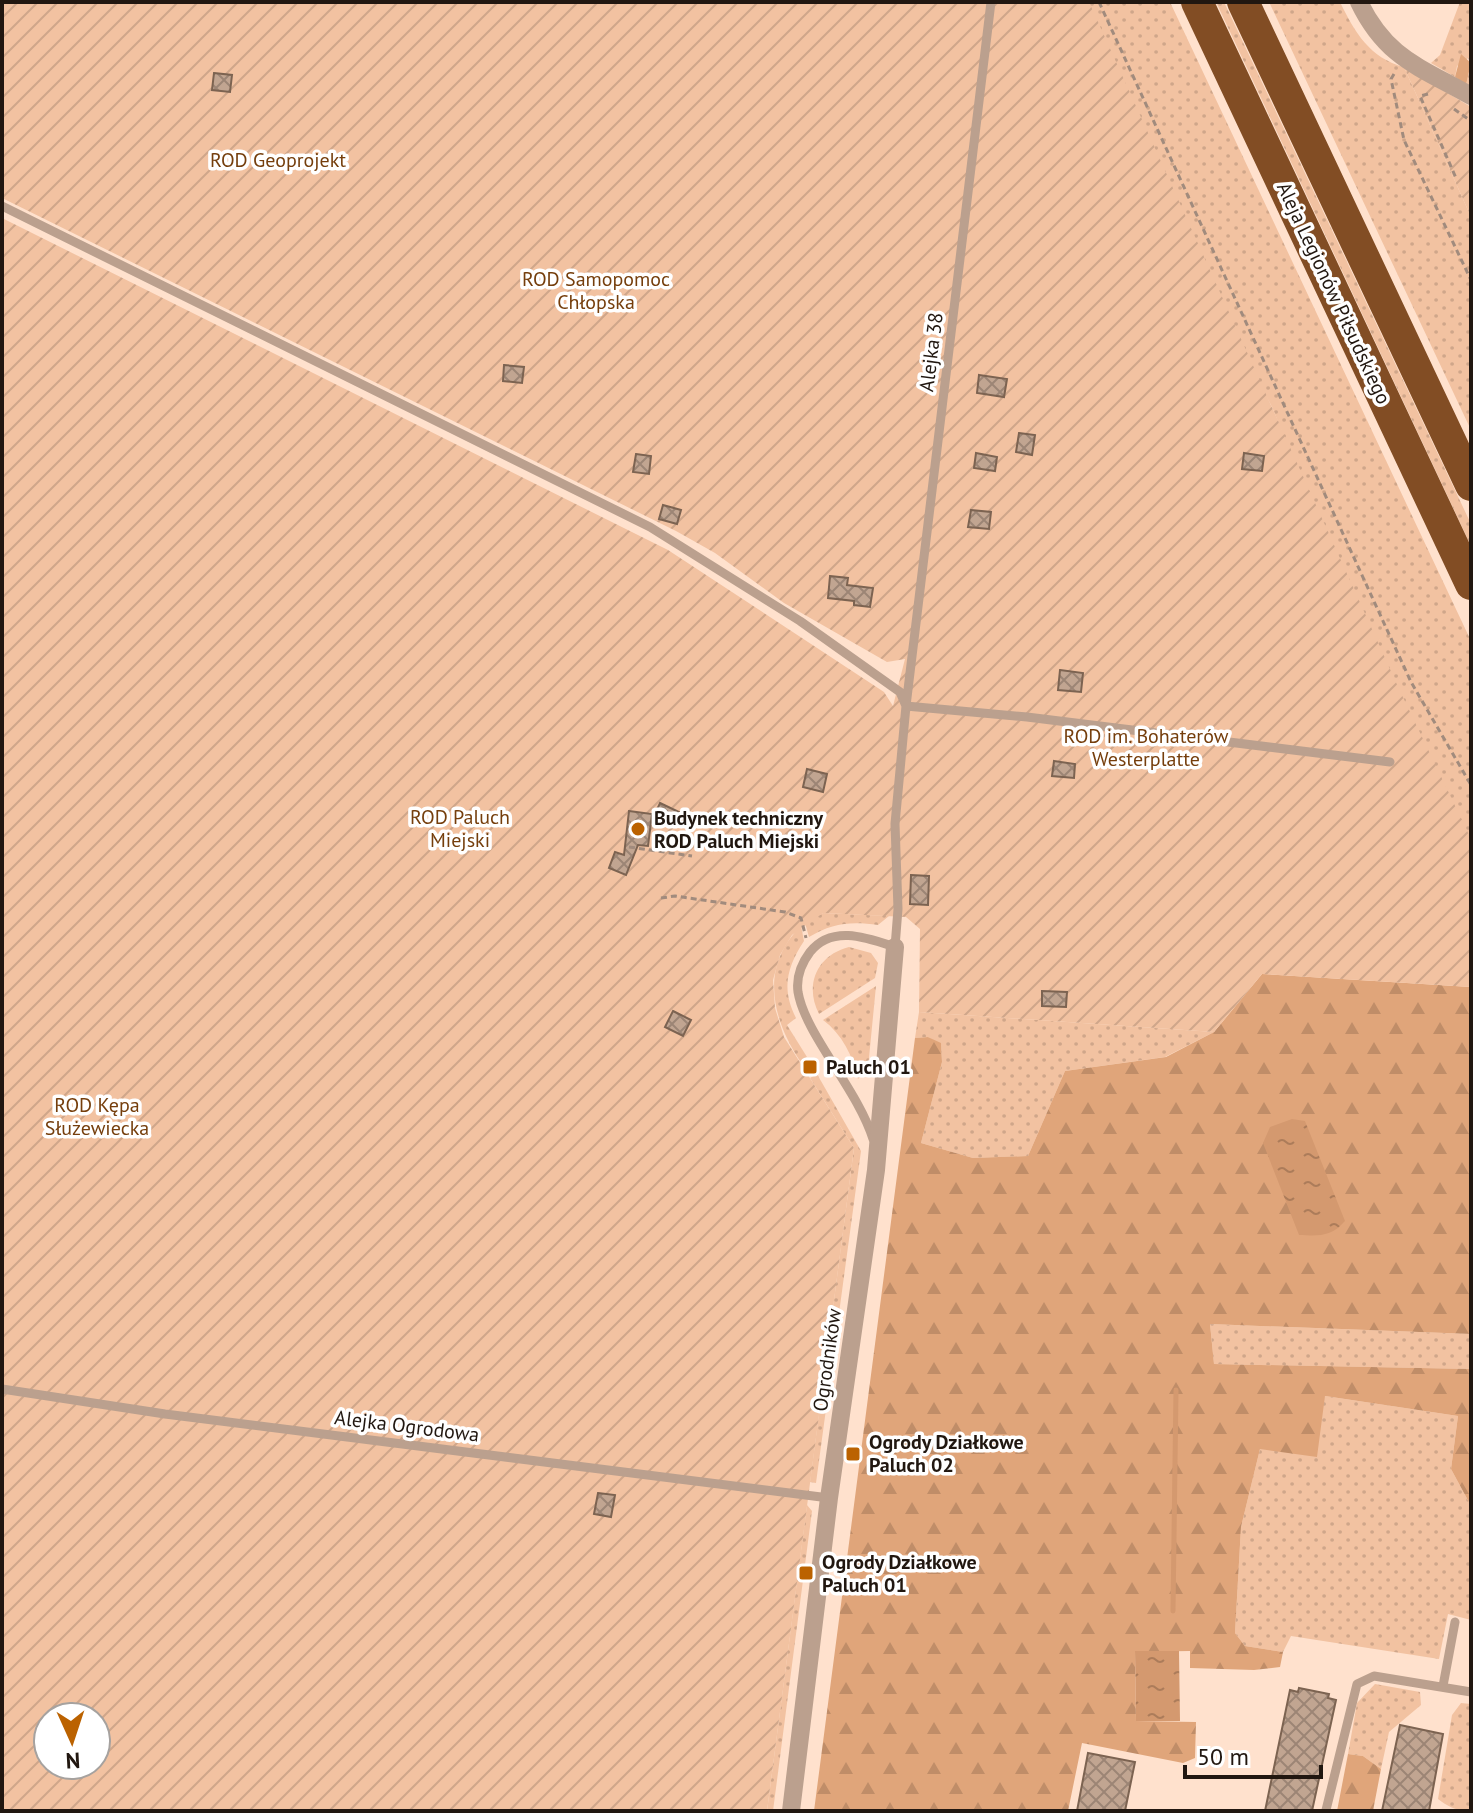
<svg xmlns="http://www.w3.org/2000/svg" width="1473" height="1813" font-family="'PT Sans',sans-serif">
<defs>
<pattern id="grass-dots" width="8" height="8" patternUnits="userSpaceOnUse" patternTransform="scale(2)"><rect width="8" height="8" fill="#f2c2a1"/><path d="M2 2h.1M6 6h.1" fill="none" stroke="#cfa68a" stroke-width="1.8" stroke-linecap="round"/></pattern>
<pattern id="forest-firs" width="22" height="20" patternUnits="userSpaceOnUse" patternTransform="scale(2)"><rect width="22" height="20" fill="#e0a57a"/><path d="M5 1l3.5 6h-7zM16 11l3.5 6h-7z" fill="#c08d68"/></pattern>
<pattern id="garden-furrows" width="10" height="10" patternUnits="userSpaceOnUse" patternTransform="scale(2)"><rect width="10" height="10" fill="#f2c2a1"/><path d="M-1 1l2-2M0 10L10 0M9 11l2-2" fill="none" stroke="#cfa68a"/></pattern>
<pattern id="water-ripples" width="26" height="14" patternUnits="userSpaceOnUse" patternTransform="scale(2)"><rect width="26" height="14" fill="#d4996f"/><path d="M2 4q2-2 4 0t4 0M15 11q2-2 4 0t4 0" fill="none" stroke="#ac7c5a"/></pattern>
<pattern id="building-cross-hatch" width="8" height="8" patternUnits="userSpaceOnUse" patternTransform="scale(2)"><rect width="8" height="8" fill="#c1a591"/><path d="M0 0l8 8M0 8l8-8" fill="none" stroke="#9c8575"/></pattern>
</defs>
<rect width="100%" height="100%" fill="#ffe1cd"/>
<path fill="url(#grass-dots)" d="M1058 2H1170L1471 641V892L1272 407Z
M1216 2H1224L1471 524V546Z
M1269 2H1340C1355 33 1370 58 1404 67L1471 217V430Z
M1460 2H1471V88L1466 85 1471 64 1468 58 1457 66 1455 77 1431 63 1440 55Z
M823 913 889 916 878 925C851 921 832 923 809 937L805 923Z
M801 926 804 941C787 967 781 989 796 1018L787 1025 807 1057 800 1061C771 1017 760 966 801 926Z
M849 947 871 953 878 963 875 978 819 1014C804 985 817 955 849 947Z
M876 986 868 1068 858 1079C853 1056 842 1034 823 1020Z
M919 1012 1214 1032 1165 1057 1065 1071 1028 1156 973 1158 921 1143 942 1062 941 1044 928 1037 915 1038Z
M817 1074 861 1151 816 1483 810 1482 854 1148 810 1078Z
M1210 1324 1471 1334V1369L1214 1364Z
M1325 1396 1458 1416 1451 1469 1471 1506V1620L1448 1614 1439 1659 1291 1636 1283 1652 1245 1646 1235 1633 1241 1527 1260 1449Z
M807 1505 812 1511 773 1811H767Z
M1375 1684 1420 1692 1421 1705 1389 1732 1381 1769 1363 1756 1348 1754 1357 1703Z
M1461 1703 1471 1704V1810C1457 1812 1449 1807 1438 1799L1452 1715Z"/>
<path fill="url(#forest-firs)" d="M1461 54 1471 63 1466 85 1455 77Z
M1262 974 1471 987V1334L1210 1324 1214 1364 1471 1369V1506L1451 1469 1458 1416 1325 1396 1317 1457 1260 1449 1241 1527 1235 1633 1245 1646 1283 1652 1280 1667 1254 1670 1190 1668V1651L1135 1652 1136 1721 1196 1722 1195 1758 1183 1763 1082 1743 1068 1811H814L915 1038 928 1037 941 1043 942 1062 921 1143 973 1158 1028 1156 1065 1071 1166 1057 1214 1032Z
M1348 1754 1363 1756 1381 1769 1373 1811H1337Z"/>
<path fill="url(#garden-furrows)" fill-rule="evenodd" d="M2 2H1089L1399 689 1471 839V987L1262 974 1214 1032 919 1012 920 929 906 917 823 913 792 935 780 955 773 980 775 1008 784 1037 854 1148 767 1811H2V218L668 550 884 692 893 706 905 659 887 662 784 603 715 553 676 531 2 198ZM48 1717H96V1765H48Z
M1404 67 1471 107V217Z"/>
<path fill="url(#water-ripples)" d="M1292 1119 1305 1121 1345 1221C1331 1237 1319 1236 1299 1235L1263 1143 1270 1127Z
M1135 1651H1179L1180 1721H1136Z"/>
<g fill="none" stroke-linecap="round" stroke-linejoin="round">
<path stroke="#d4996f" stroke-width="5" d="M1173 1611 1176 1390"/>
</g>
<path fill="url(#building-cross-hatch)" stroke="#7c6351" stroke-width="2" d="M214 73 232 75 230 92 212 90Z
M504 365 524 367 522 383 503 381Z
M979 375 1007 379 1004 397 977 393Z
M1019 433 1035 435 1032 455 1016 452Z
M976 453 997 457 995 471 974 468Z
M1244 453 1264 456 1262 471 1242 469Z
M636 454 651 456 649 474 633 472Z
M663 505 681 510 677 524 659 519Z
M971 510 991 512 989 529 968 527Z
M830 576 848 578 847 585 873 588 870 607 854 605V601L828 598Z
M1060 670 1083 673 1081 692 1058 690Z
M1054 761 1075 764 1074 778 1052 776Z
M807 769 827 774 823 792 803 787Z
M660 803 681 813 675 826 654 816Z
M629 811 652 814 648 846 638 845 626 875 609 868 615 852 624 855Z
M911 875 929 876 928 905 910 904Z
M1042 991 1067 992 1066 1007 1042 1006Z
M673 1011 691 1020 683 1036 665 1027Z
M598 1493 615 1495 611 1517 594 1514Z
M1299 1688 1329 1694 1328 1698 1336 1700 1312 1811H1265L1290 1690 1298 1692Z
M1400 1725 1443 1734 1429 1811H1382Z
M1088 1753 1135 1762 1125 1811H1077Z"/>
<g fill="none" stroke-linecap="round" stroke-linejoin="round">
<path stroke="#a18b7d" stroke-width="3" stroke-dasharray="6 4" stroke-linecap="butt" d="M1099 2 1411 682 1471 785
M1394 74 1391 79 1404 140 1471 280
M1428 94 1420 96 1456 178
M1454 109 1471 121
M629 847 692 856
M661 898 675 896 785 912 801 918 806 938"/>
<path stroke="#bba08e" stroke-width="9" d="M991 2 906 706 1027 717 1390 762
M2 206 650 527 800 621 900 692 906 706 895 824 898 909 895 947C868 938 832 924 810 952 801 964 796 977 798 992 805 1034 858 1090 873 1139
M2 1389 165 1414 829 1498
M1443 1686 1455 1622
M1326 1810 1357 1684 1374 1676 1471 1692"/>
<path stroke="#bba08e" stroke-width="18" d="M1359 2C1386 58 1420 67 1471 96
M791 1811 829 1498 876 1170 895 947"/>
<path stroke="#824d24" stroke-width="32" d="M1197 2 1471 584
M1243 2 1471 485"/>
</g>
<g fill="#bb6200" stroke="#fff" stroke-width="3">
<circle cx="638" cy="829" r="8"/>
<rect x="802" y="1059" width="16" height="16" rx="4"/>
<rect x="845" y="1446" width="16" height="16" rx="4"/>
<rect x="798" y="1565" width="16" height="16" rx="4"/>
</g>
<g text-anchor="middle" dominant-baseline="central" stroke-width="7" stroke-linejoin="round" paint-order="stroke">
<g font-size="20" fill="#753e0c" stroke="#fff">
<text x="278" y="160">ROD Geoprojekt</text>
<text x="596" y="279">ROD Samopomoc<tspan x="596" dy="23">Chłopska</tspan></text>
<text x="1146" y="736">ROD im. Bohaterów<tspan x="1146" dy="23">Westerplatte</tspan></text>
<text x="460" y="817">ROD Paluch<tspan x="460" dy="23">Miejski</tspan></text>
<text x="97" y="1105">ROD Kępa<tspan x="97" dy="23">Służewiecka</tspan></text>
</g>
<g font-size="20" fill="#211710" stroke="#fff">
<text transform="translate(1334 293) rotate(65)">Aleja Legionów Piłsudskiego</text>
<text transform="translate(931 352) rotate(-83)">Alejka 38</text>
<text transform="translate(827 1360) rotate(-82)">Ogrodników</text>
<text transform="translate(407 1426) rotate(7)">Alejka Ogrodowa</text>
</g>
<g font-size="20" font-weight="bold" fill="#211710" stroke="#fff" text-anchor="start">
<text x="654" y="818">Budynek techniczny<tspan x="654" dy="23">ROD Paluch Miejski</tspan></text>
<text x="826" y="1067">Paluch 01</text>
<text x="869" y="1442">Ogrody Działkowe<tspan x="869" dy="23">Paluch 02</tspan></text>
<text x="822" y="1562">Ogrody Działkowe<tspan x="822" dy="23">Paluch 01</tspan></text>
</g>
</g>
<rect width="1473" height="1813" fill="none" stroke="#211710" stroke-width="8"/>
<g transform="translate(72 1741) rotate(177)"><circle r="38" fill="#ffffff" stroke="#a6a29f" stroke-width="2"/>
<path d="M0-6L14 30L0 20L-14 30Z" fill="#bb6200"/>
<text y="-12" font-size="22" font-weight="bold" text-anchor="middle" fill="#211710">N</text>
</g>
<path d="M1185 1765v12h136v-12" fill="none" stroke="#211710" stroke-width="4"/>
<text x="1197" y="1765" font-size="24" fill="#211710" stroke="#ffffff" stroke-width="6" paint-order="stroke">50 m</text>
</svg>
